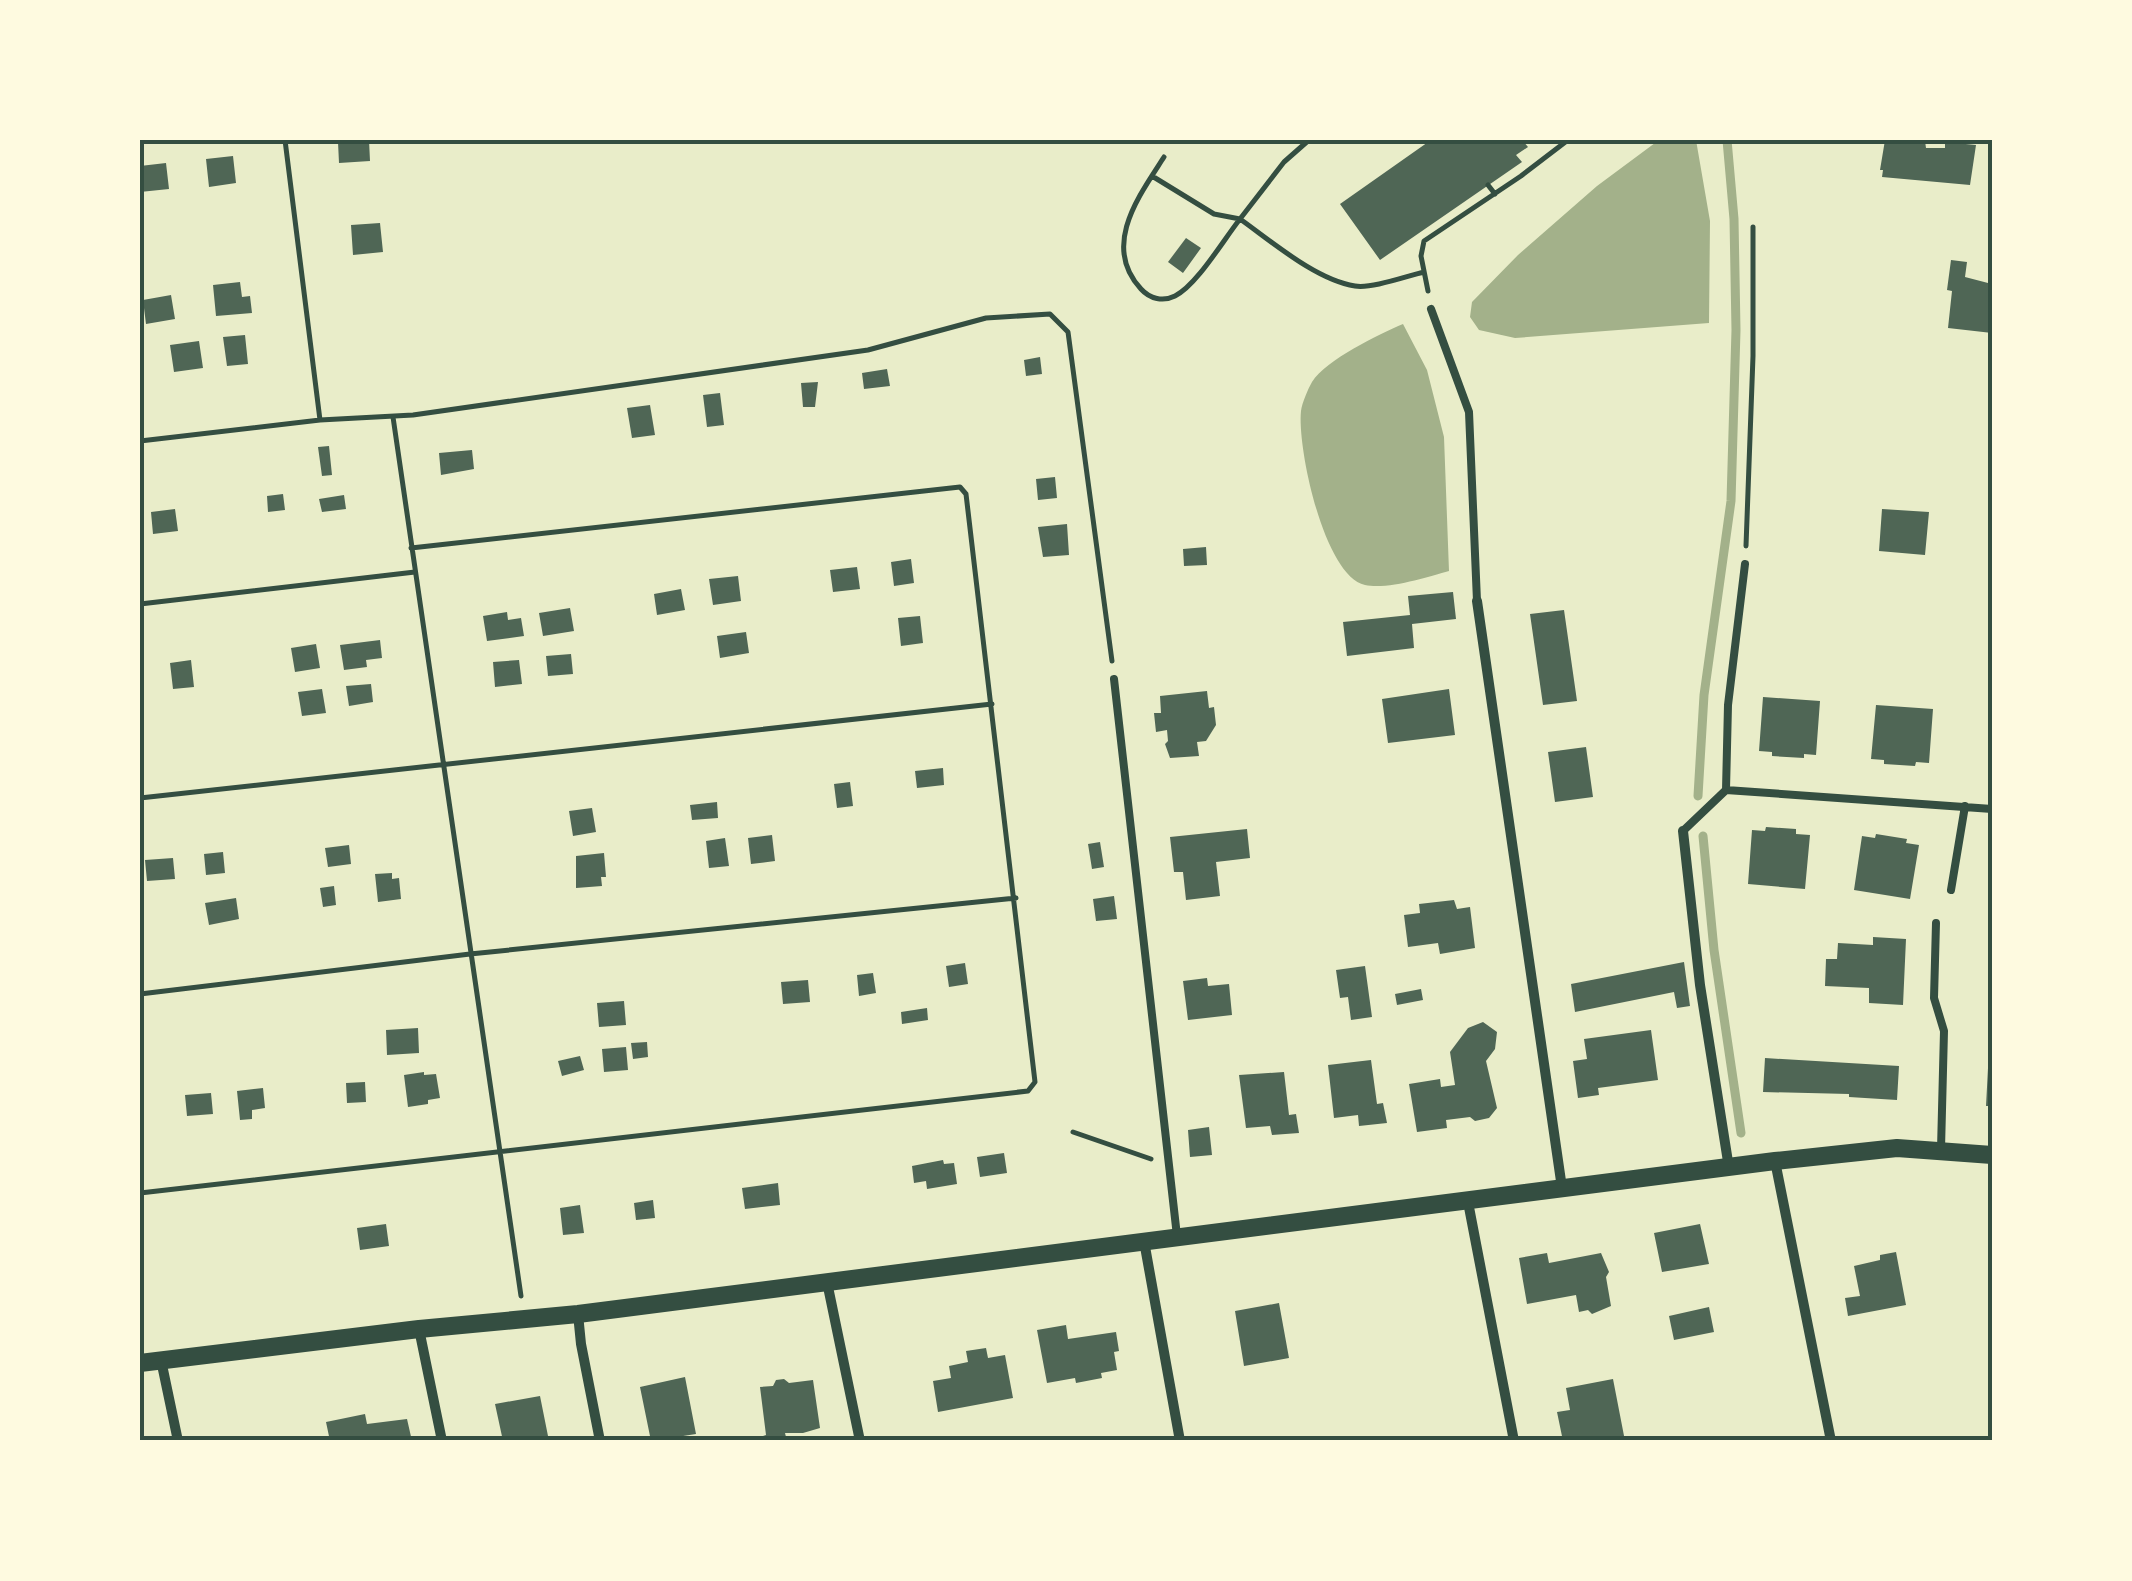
<svg xmlns="http://www.w3.org/2000/svg" width="2132" height="1581" font-family="Lora,serif">
<rect width="100%" height="100%" fill="#e9edc9"/>
<path fill="#a3b18a" d="M1659 140H1696L1710 221 1709 323 1515 338 1479 330 1470 317 1472 302 1518 255 1597 186Z
M1403 324 1427 370 1444 437 1449 571C1428 577 1387 590 1365 585 1324 576 1297 447 1301 411 1302 403 1308 389 1312 382 1326 360 1379 334 1403 324Z"/>
<g fill="none" stroke-linecap="round" stroke-linejoin="round">
<path stroke="#a3b18a" stroke-width="9" d="M1698 796 1704 695 1731 501 1736 330 1734 219 1727 140
M1703 836 1714 950 1741 1133"/>
</g>
<path fill="#4f6655" d="M362 140H369L370 161 339 163 338 142Z
M1431 140H1522L1528 147 1516 155 1522 162 1380 260 1340 204Z
M1885 140 1925 141 1926 148H1945V142L1976 145 1970 185 1882 177 1883 170H1880Z
M233 156 236 183 209 187 206 159Z
M166 163 169 189 140 192V166Z
M380 223 383 252 353 255 351 225Z
M1186 238 1201 248 1183 273 1168 262Z
M1951 260 1967 262 1965 277 1988 283 1989 279H1992V333L1948 328 1952 291 1947 290Z
M240 282 242 297 250 296 252 313 216 316 213 285Z
M171 295 175 319 146 324 143 300Z
M245 335 248 364 227 366 223 337Z
M199 341 203 368 174 372 170 345Z
M1040 357 1042 374 1026 376 1024 360Z
M887 369 890 386 864 389 862 373Z
M818 382 815 407H803L801 383Z
M720 393 724 425 707 427 703 395Z
M650 405 655 435 632 438 627 408Z
M329 446 332 475 322 476 318 447Z
M472 450 474 469 441 475 439 453Z
M1055 477 1057 498 1038 500 1036 479Z
M283 494 285 510 268 512 267 496Z
M344 495 346 509 322 512 319 499Z
M175 509 178 531 153 534 151 512Z
M1882 509 1929 512 1925 555 1879 551Z
M1067 524 1069 555 1043 557 1038 527Z
M1206 547 1207 565 1184 566 1183 549Z
M911 559 914 583 894 586 891 562Z
M857 567 860 589 833 592 830 570Z
M738 576 741 601 713 605 709 579Z
M681 589 685 610 657 615 654 594Z
M1453 592 1456 619 1412 624 1414 648 1347 656 1343 622 1410 615 1408 596Z
M570 608 574 631 543 636 539 613Z
M1564 610 1577 701 1543 705 1530 614Z
M507 612 508 620 521 618 524 636 487 641 483 616Z
M920 616 923 643 901 646 898 618Z
M746 632 749 653 720 658 717 636Z
M380 640 382 658 366 660 367 667 344 670 340 645Z
M316 644 320 668 295 672 291 648Z
M571 654 573 674 548 676 546 656Z
M191 660 194 687 173 689 170 663Z
M519 660 522 684 495 687 493 662Z
M371 684 373 702 349 706 346 686Z
M322 689 326 713 302 716 298 692Z
M1449 689 1455 735 1388 743 1382 699Z
M1207 691 1209 708 1214 707 1216 725 1206 741 1197 742 1199 756 1170 758 1165 744 1168 741 1167 730 1156 732 1154 713H1161L1160 696Z
M1763 697 1820 701 1816 755 1804 754V758L1772 756V752L1759 751Z
M1876 705 1933 709 1929 763 1916 762 1915 766 1884 764V760L1871 759Z
M1586 747 1593 797 1555 802 1548 752Z
M943 768 944 785 917 788 915 771Z
M850 782 853 806 837 808 834 784Z
M717 802 718 818 692 820 690 805Z
M592 808 596 832 573 836 569 811Z
M1766 827 1796 829V834L1810 835 1805 889 1748 884 1752 830 1765 831Z
M1247 829 1250 858 1216 862 1220 896 1186 900 1183 872H1174L1170 837Z
M1876 834 1907 839 1906 843 1919 845 1910 899 1854 890 1862 836 1875 838Z
M772 835 775 861 751 864 748 838Z
M725 838 729 866 709 868 706 841Z
M1100 842 1104 867 1092 869 1088 844Z
M349 845 351 864 328 867 325 848Z
M223 852 225 873 206 875 204 854Z
M604 853 606 877H601L602 886 576 888V856Z
M173 858 175 879 147 881 145 860Z
M392 873V879L399 878 401 899 378 902 375 874Z
M334 886 336 905 323 907 320 888Z
M1114 896 1117 919 1096 921 1093 899Z
M236 898 239 919 209 925 205 903Z
M1454 900 1457 909 1470 907 1475 948 1440 954 1438 943 1408 947 1404 915 1420 913 1419 904Z
M1873 937 1906 939 1903 1005 1869 1003V988L1825 986 1826 959H1837L1838 943 1873 945Z
M1684 962 1690 1006 1677 1008 1674 992 1575 1012 1571 984Z
M965 963 968 984 949 987 946 966Z
M1365 966 1372 1017 1351 1020 1348 997 1340 998 1336 970Z
M873 973 876 993 859 996 857 975Z
M1207 978 1208 986 1229 984 1232 1015 1188 1020 1183 981Z
M808 980 810 1002 783 1004 781 982Z
M1421 989 1423 1000 1397 1005 1395 994Z
M624 1001 626 1025 599 1027 597 1003Z
M927 1008 928 1020 902 1024 901 1012Z
M1483 1022 1497 1032 1495 1049 1486 1061 1497 1108 1489 1118 1475 1121 1470 1117 1446 1120 1447 1128 1417 1132 1409 1084 1440 1079 1441 1087 1455 1085 1450 1052 1468 1028Z
M418 1028 419 1053 387 1055 386 1030Z
M1651 1030 1658 1080 1598 1088 1599 1095 1578 1098 1573 1061 1587 1059 1584 1039Z
M647 1042 648 1057 633 1059 631 1043Z
M626 1047 628 1070 604 1072 602 1049Z
M1989 1049H1992V1106H1986Z
M580 1056 584 1070 562 1076 558 1061Z
M1765 1058 1899 1066 1897 1100 1849 1097V1094L1763 1092Z
M1371 1060 1377 1104 1383 1103 1387 1123 1359 1126 1358 1115 1334 1118 1328 1065Z
M424 1072V1075L436 1074 440 1098 428 1100V1104L408 1107 404 1075Z
M1284 1072 1289 1115 1296 1114 1299 1133 1272 1135 1270 1126 1246 1128 1239 1075Z
M365 1082 366 1102 347 1103 346 1083Z
M263 1088 265 1108 252 1110V1119L240 1120 237 1091Z
M211 1093 213 1114 187 1116 185 1095Z
M1209 1127 1212 1155 1190 1157 1188 1130Z
M1004 1153 1007 1173 980 1177 977 1157Z
M943 1160 944 1164 954 1163 957 1184 927 1189 926 1181 914 1183 912 1166Z
M778 1183 780 1205 745 1209 742 1188Z
M653 1200 655 1218 636 1220 634 1203Z
M580 1205 584 1233 563 1235 560 1208Z
M386 1224 389 1246 360 1250 357 1228Z
M1700 1224 1709 1264 1662 1272 1654 1233Z
M1896 1252 1906 1305 1848 1316 1845 1298 1860 1296 1854 1266 1880 1260V1255Z
M1547 1253 1549 1263 1601 1253 1609 1272 1606 1277 1611 1306 1592 1314 1588 1310 1579 1312 1576 1295 1527 1304 1519 1258Z
M1279 1303 1289 1358 1244 1366 1235 1311Z
M1709 1307 1714 1332 1674 1340 1669 1316Z
M1066 1325 1068 1339 1116 1332 1119 1351 1114 1352 1117 1370 1101 1373 1102 1378 1076 1383 1075 1378 1047 1383 1037 1330Z
M986 1348 988 1358 1005 1355 1013 1398 938 1412 933 1381 951 1378 949 1366 968 1362 966 1351Z
M685 1377 696 1434 651 1441 640 1387Z
M784 1379 789 1383 813 1380 820 1428 803 1433H785L787 1441H764L763 1436 766 1435 760 1387 773 1386 776 1380Z
M1613 1379 1625 1441H1563L1557 1412 1570 1410 1566 1388Z
M540 1396 549 1441H503L495 1404Z
M365 1414 367 1424 407 1419 412 1441H330L326 1422Z"/>
<g fill="none" stroke-linecap="round" stroke-linejoin="round">
<path stroke="#344e41" stroke-width="5" d="M285 140 320 420
M1309 140 1284 162 1240 219C1271 241 1316 280 1355 286 1371 289 1407 276 1424 272
M1152 176 1214 214 1240 219C1224 239 1197 285 1175 296 1163 302 1150 299 1141 289 1101 246 1139 196 1164 157
M1488 185 1495 194
M1428 291 1421 256 1424 241 1521 176 1568 140
M393 417 521 1296
M140 441 320 420 413 415 868 350 986 318 1050 314 1068 332 1112 661
M1746 546 1753 356V227
M140 604 415 572
M140 798 992 704
M140 994 470 954 1016 898
M1073 1132 1151 1159
M140 1193 1028 1091 1035 1082 966 494 960 487 411 548"/>
<path stroke="#344e41" stroke-width="8" d="M1431 309 1469 412 1477 601
M1114 679 1177 1236
M1726 790 1992 809
M1683 831 1726 790 1728 705 1745 564
M1951 890 1965 806
M1936 923 1934 998 1944 1031 1941 1149"/>
<path stroke="#344e41" stroke-width="10" d="M1477 601 1562 1188
M1683 831 1700 985 1729 1168
M1775 1161 1831 1441
M1468 1202 1514 1441
M1144 1241 1180 1441
M827 1282 860 1441
M578 1314 581 1344 600 1441
M419 1329 442 1441
M161 1360 178 1441"/>
<path stroke="#344e41" stroke-width="18" d="M140 1363 419 1329 578 1314 1775 1161 1897 1148 1992 1155"/>
</g>
<rect width="2132" height="1581" fill="none" stroke="#fefae0" stroke-width="285"/>
<rect x="142" y="142" width="1848" height="1296" fill="none" stroke="#344e41" stroke-width="4"/>
</svg>
